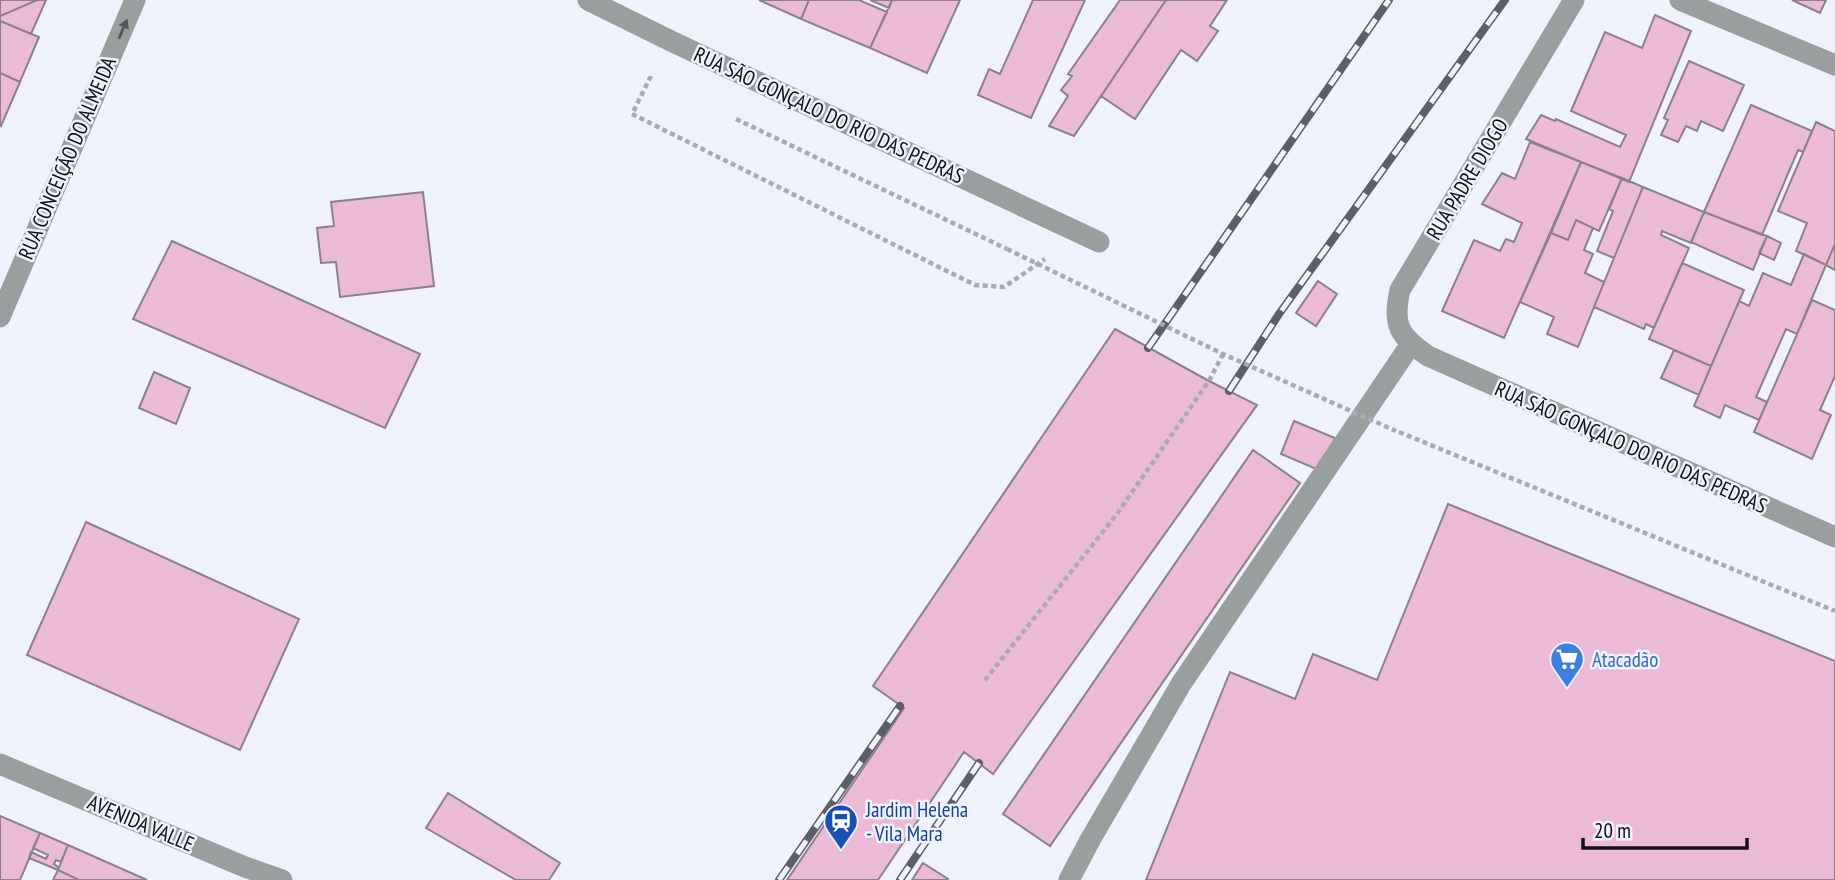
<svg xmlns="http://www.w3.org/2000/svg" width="1835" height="880" font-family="'PT Sans Narrow',sans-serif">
<rect width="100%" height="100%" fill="#eff1fb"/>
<path fill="#eabad7" stroke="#8b8287" stroke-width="2" d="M0 0H37L0 16Z
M37 0H46L31 34 0 21V16Z
M759 0H809L801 19Z
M809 0H859L887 12 870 48 801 19Z
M870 0H892L889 8Z
M892 0H960L927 73 870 48Z
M1033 0H1085L1031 118 978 95 989 69 1000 74Z
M1120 0H1166L1074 136 1049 126 1068 96 1061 90 1072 76 1068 74Z
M1166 0H1227L1210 26 1218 31 1197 61 1181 50 1135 119 1101 96Z
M1792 0H1826L1820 13Z
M1655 15 1691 31 1629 182 1526 139 1541 115 1555 121 1556 119 1620 147 1626 135 1571 111 1605 32 1642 48Z
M0 21 39 37 20 82 0 73Z
M1689 61 1744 85 1723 131 1701 121 1697 131 1686 126 1678 142 1661 135 1668 120 1664 118Z
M0 73 20 82 1 126 0 125Z
M1751 105 1812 131 1803 152 1798 150 1762 235 1704 212Z
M1816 122 1835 131V244L1826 265 1796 251 1807 223 1778 211Z
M1530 142 1581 162 1504 338 1442 311 1474 240 1500 251 1506 239 1514 242 1522 223 1482 204 1502 173 1515 179Z
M1581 162 1622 178 1599 231 1576 220 1568 240 1551 233Z
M1622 178 1643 187 1614 258 1597 251 1613 211 1609 209Z
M1643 187 1704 212 1691 243 1662 231 1661 235 1689 248 1654 328 1646 324 1644 329 1594 307Z
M423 192 434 286 340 297 336 262 321 263 317 228 334 226 331 202Z
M1704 212 1767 236 1753 270 1691 242Z
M1576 220 1593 228 1584 250 1593 254 1585 273 1604 282 1578 347 1547 334 1554 317 1520 302 1551 233 1568 240Z
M1767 236 1781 243 1774 260 1759 253Z
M172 241 420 354 385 428 133 319Z
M1835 244V270L1826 265Z
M1804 254 1826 265 1797 334 1786 329 1756 397 1767 402 1759 420 1725 405 1720 418 1694 406 1739 301 1749 306 1763 273 1791 285Z
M1682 263 1744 290 1711 366 1649 339Z
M1318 281 1337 294 1316 326 1296 313Z
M1812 300 1835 310V376L1820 410 1831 415 1812 459 1754 432Z
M1115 329 1209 381 1257 405 993 774 964 752 878 880H787L904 708 873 686Z
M1674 350 1711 366 1699 395 1661 378Z
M154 372 190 388 176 424 139 408Z
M1294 421 1335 438 1321 471 1281 454Z
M1253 450 1300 483 1050 846 1003 814Z
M1448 504 1835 661V880H1146L1230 672 1295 699 1313 654 1377 680Z
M86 522 299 619 240 750 27 655Z
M448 793 560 863 549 880H516L426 828Z
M0 816 40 833 20 880H0Z
M40 833 68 845 61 862 56 860 54 864 58 867V870L29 858 31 852 46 859 48 855 33 848Z
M68 845 147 880H79L58 870Z
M923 863 948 879 947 880H912Z
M58 870 79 880H53Z"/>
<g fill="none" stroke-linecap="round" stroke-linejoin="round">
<path stroke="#a9abb3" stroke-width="4.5" stroke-dasharray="5 3.5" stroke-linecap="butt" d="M652 79 650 78 632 114 975 285 1004 287 1045 259
M736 119 1007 249
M1399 432 1835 611
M985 680 1117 514 1209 381 1223 354"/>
<path stroke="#999e9f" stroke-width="21" d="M1069 880 1090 840 1181 684 1411 344"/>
<path stroke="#999e9f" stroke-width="21" d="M588 0 673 42 1099 242
M1574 0 1400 290C1392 325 1399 336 1428 356L1835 537
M1680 0 1835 65
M0 317 135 0
M0 764 245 867 282 880"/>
<g stroke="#5e5f65" stroke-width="8">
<path id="rail" d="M1148 348 1389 0
M1229 391 1279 314 1505 0
M779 880 900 706
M900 880 979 763"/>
</g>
<use href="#rail" stroke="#eff1fb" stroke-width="5" stroke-dasharray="16" stroke-linecap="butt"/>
<path stroke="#a9abb3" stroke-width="4.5" stroke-dasharray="5 3.5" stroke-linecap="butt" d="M1007 249 1223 354 1396 431"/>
</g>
<defs><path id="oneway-solid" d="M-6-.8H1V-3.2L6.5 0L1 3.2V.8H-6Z" transform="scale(1.75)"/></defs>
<use fill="#55585a" href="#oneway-solid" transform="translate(123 29) rotate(-67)"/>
<defs>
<g id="supermarket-pin" transform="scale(1.75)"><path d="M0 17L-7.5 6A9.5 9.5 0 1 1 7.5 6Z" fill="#3f7fe0" stroke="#eff1fb"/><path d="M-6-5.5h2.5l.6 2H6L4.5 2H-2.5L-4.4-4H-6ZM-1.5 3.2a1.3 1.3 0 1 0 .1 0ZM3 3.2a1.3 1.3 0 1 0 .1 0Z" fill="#fff"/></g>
<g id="station-pin" transform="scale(1.75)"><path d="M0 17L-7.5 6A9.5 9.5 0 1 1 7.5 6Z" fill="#1a4fb4" stroke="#eff1fb"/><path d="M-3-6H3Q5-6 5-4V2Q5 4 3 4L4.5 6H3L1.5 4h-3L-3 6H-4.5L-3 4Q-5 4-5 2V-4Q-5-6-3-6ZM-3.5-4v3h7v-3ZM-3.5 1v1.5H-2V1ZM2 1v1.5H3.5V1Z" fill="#fff"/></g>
</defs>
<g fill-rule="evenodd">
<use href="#supermarket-pin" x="1567" y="659"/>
<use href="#station-pin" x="841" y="821"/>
</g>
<g text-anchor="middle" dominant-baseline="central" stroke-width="5" stroke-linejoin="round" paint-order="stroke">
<g font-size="21" fill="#111115" stroke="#eff1fb">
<text transform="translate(829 115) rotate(25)">RUA SÃO GONÇALO DO RIO DAS PEDRAS</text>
<text transform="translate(67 158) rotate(-67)">RUA CONCEIÇÃO DO ALMEIDA</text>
<text transform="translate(1467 179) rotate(-59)">RUA PADRE DIOGO</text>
<text transform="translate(1631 447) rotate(24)">RUA SÃO GONÇALO DO RIO DAS PEDRAS</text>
<text transform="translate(141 823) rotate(23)">AVENIDA VALLE</text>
</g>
<g font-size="21" fill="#366cbe" stroke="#eff1fb" text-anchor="start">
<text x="1592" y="659">Atacadão</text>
</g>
<g font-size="21" fill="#164399" stroke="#eff1fb" text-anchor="start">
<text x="866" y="809">Jardim Helena<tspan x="866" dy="24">- Vila Mara</tspan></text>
</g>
</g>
<path d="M1583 838v10h164v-10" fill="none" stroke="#111115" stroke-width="3.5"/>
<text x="1594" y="838" font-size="21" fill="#111115" stroke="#eff1fb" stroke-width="5" paint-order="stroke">20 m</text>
</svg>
